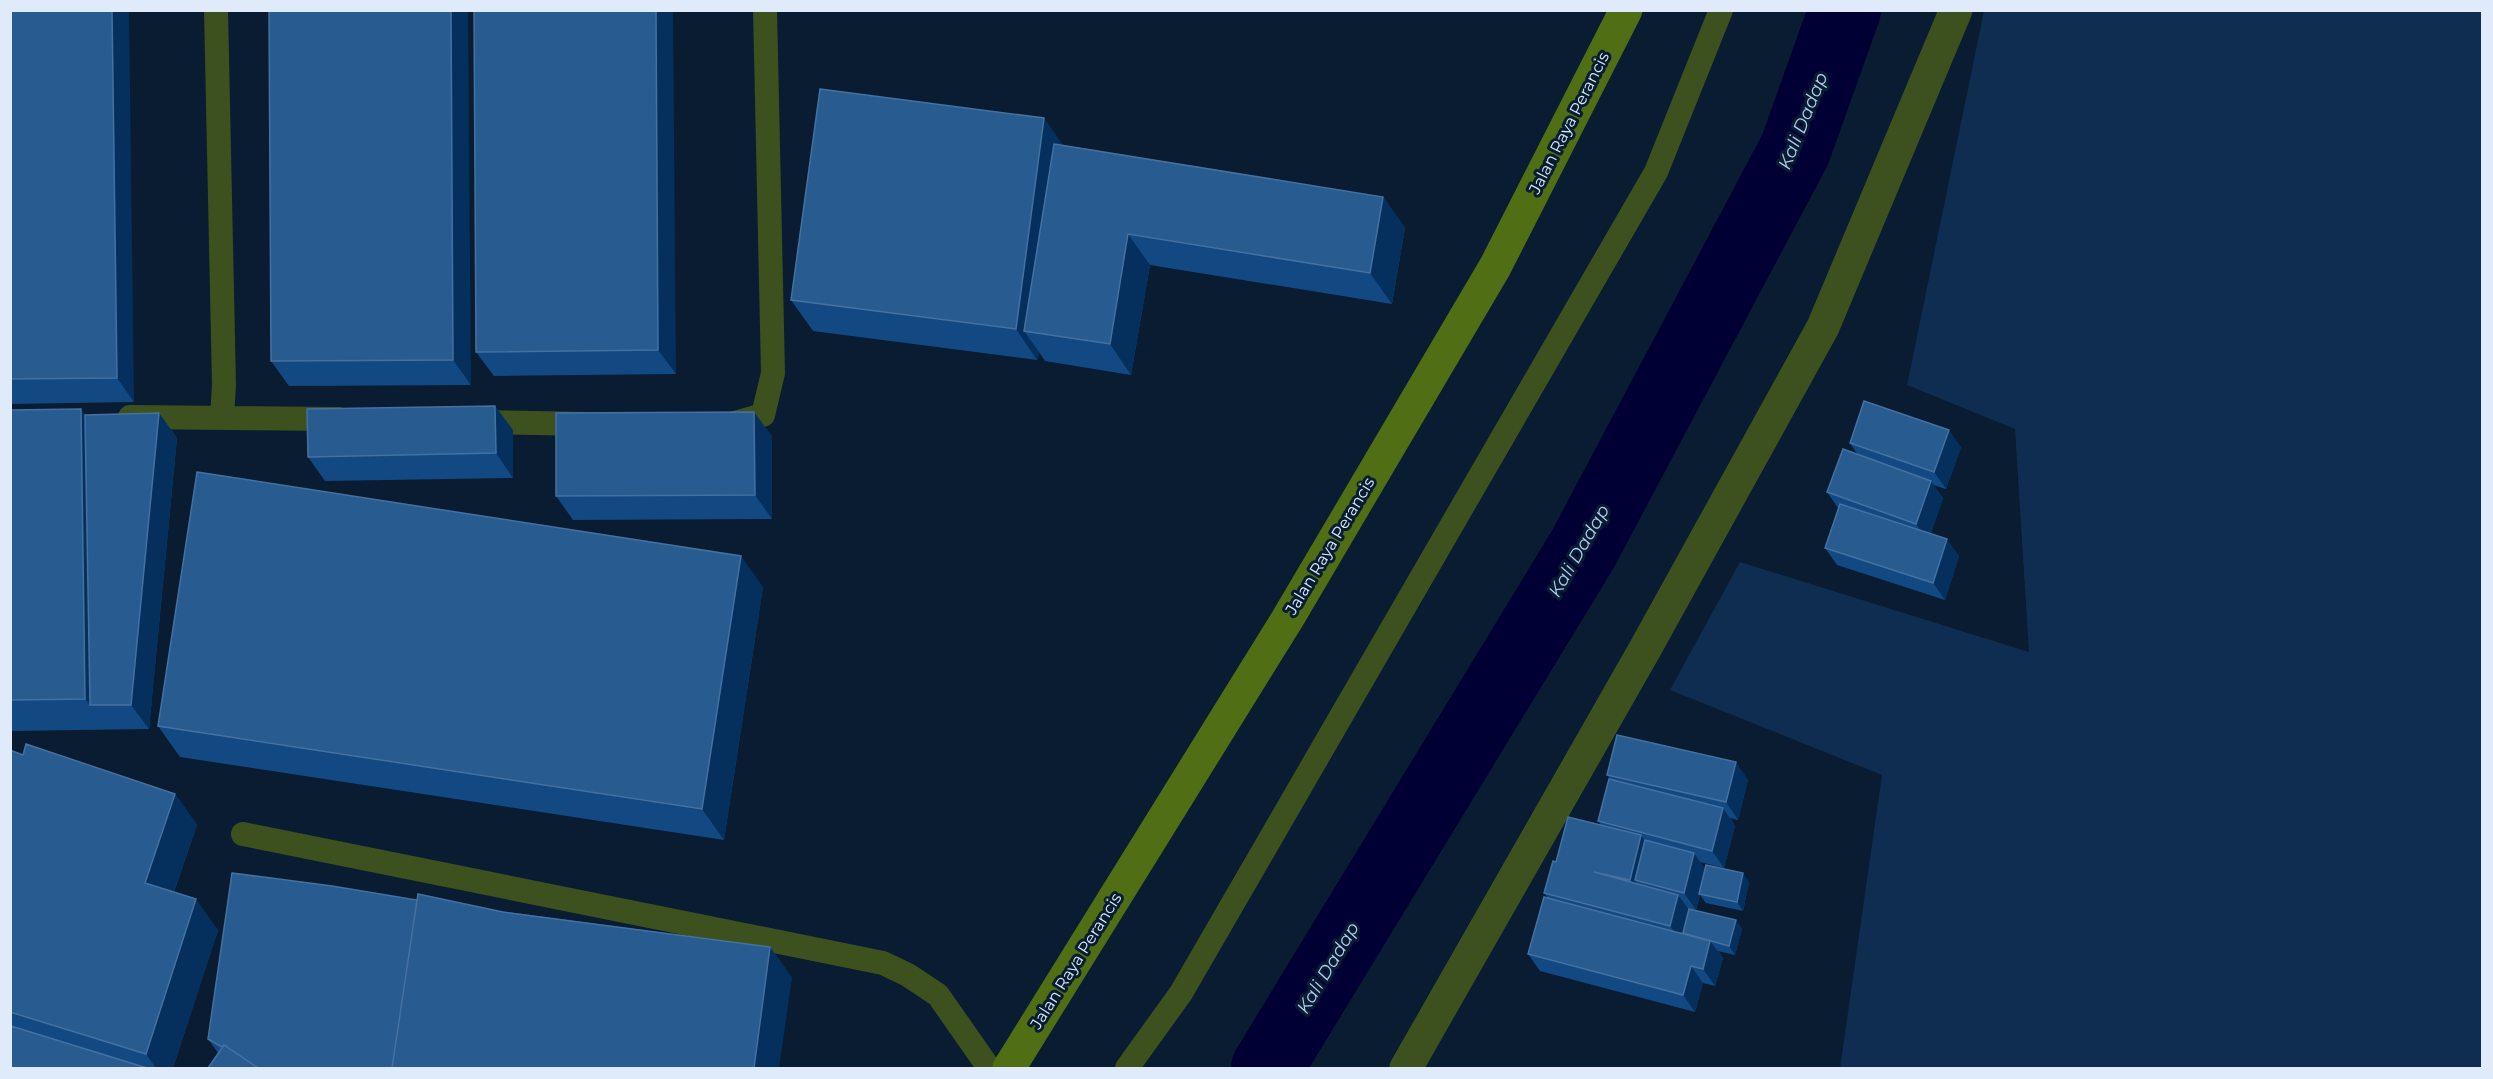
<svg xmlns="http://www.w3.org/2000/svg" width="2493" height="1079" font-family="Montserrat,sans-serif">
<rect width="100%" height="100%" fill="#091c32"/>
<path fill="#0f2d51" d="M1984 11H2482V1068H1840L1882 775 1670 690 1740 562 2029 652 2015 429 1907 385Z"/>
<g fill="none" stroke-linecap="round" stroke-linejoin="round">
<path stroke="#000034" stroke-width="72" d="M1267 1068 1583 549 1795 150 1845 10"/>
<path stroke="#3d511e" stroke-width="24" d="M216 10 224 386 222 416
M130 417 338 419
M475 422 587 424
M727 425 763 415 773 373 765 10
M243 834 883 963 908 975 938 995 989 1068
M1127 1068 1181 993 1656 172 1721 10"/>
<path stroke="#3d511e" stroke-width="33" d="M1406 1068 1645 649 1823 327 1956 10"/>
<path stroke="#506f15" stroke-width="33" d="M1009 1068 1288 618 1495 267 1626 10"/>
</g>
<path fill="#124982" d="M10 10 134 402 10 404Z
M269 10 471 385 289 386 271 361Z
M474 10 676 374 494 376 476 352Z
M1062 145 1383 197 1405 228 1392 304 1150 265 1131 375 1045 361 1039 352 1037 360 813 331 791 300Z
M495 406 513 430V478L325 481 308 457Z
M81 409 85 415 159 413 177 438 149 729 10 731V410Z
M772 436V519L573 520 556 496Z
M1850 443 1961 447 1946 489 1933 485 1943 498 1931 533 1959 556 1945 600 1837 565 1825 548 1838 508 1827 492 1858 455Z
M763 587 724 840 180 757 158 726Z
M10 750 23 755 175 794 197 825 174 892 218 930 173 1068H10Z
M1607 775 1748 780 1738 820 1730 818 1735 826 1724 868 1700 862 1705 869 1749 882 1743 911 1706 903 1700 895 1696 910 1688 908 1689 910 1736 920 1742 929 1735 955 1718 951 1723 958 1715 986 1703 983 1695 1012 1540 971 1528 954 1548 898 1544 893 1556 862 1601 825 1598 821 1610 779Z
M417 900 770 947 792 978 218 1053 208 1039Z"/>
<path fill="#05305d" d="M112 10H129L134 402 117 378Z
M451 10H468L471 385 453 360Z
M656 10H673L676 374 658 350Z
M1044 118 1066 149 1024 331 1039 352 1037 360 1016 329Z
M1383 197 1405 228 1392 304 1370 273Z
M1128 234 1150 265 1131 375 1110 344Z
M495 406 513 430V478L496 453Z
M81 409 102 440 90 705 85 699Z
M754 412 772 436V519L755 495Z
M159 413 177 438 149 729 131 705Z
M1949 430 1961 447 1946 489 1934 472Z
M1931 481 1943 498 1928 541 1916 524Z
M1947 539 1959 556 1945 600 1933 583Z
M741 556 763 587 724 840 702 809Z
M1736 762 1748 780 1738 820 1726 802Z
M175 794 197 825 166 914 145 883Z
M1723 808 1735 826 1724 868 1712 851Z
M1641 835 1653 852 1635 880 1643 892 1642 897 1630 880Z
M1694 853 1706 870 1696 910 1684 893Z
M1743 873 1749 882 1743 911 1737 902Z
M1678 895 1691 912 1682 943 1670 926Z
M196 899 218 930 173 1068H156L146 1054Z
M1736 920 1742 929 1735 955 1729 946Z
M1710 941 1723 958 1715 986 1703 969Z
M770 947 792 978 779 1068H754Z
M1691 966 1703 983 1695 1012 1683 995Z"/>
<path fill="#285b8f" stroke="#4571a0" stroke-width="1.5" d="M10 10H112L117 378 10 379Z
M269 10H451L453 360 271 361Z
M474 10H656L658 350 476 352Z
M820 89 1044 118 1016 329 791 300Z
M1054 144 1383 197 1370 273 1128 234 1110 344 1024 331Z
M1864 401 1949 430 1934 472 1850 443Z
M495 406 496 453 308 457 307 409Z
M81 409 85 699 10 700V410Z
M754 412 755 495 556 496V413Z
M159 413 131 705H90L85 415Z
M1843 449 1931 481 1916 524 1827 492Z
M197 472 741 556 702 809 158 726Z
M1840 504 1947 539 1933 583 1825 548Z
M1617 735 1736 762 1726 802 1607 775Z
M26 744 175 794 145 883 196 899 146 1054 10 1012V750L23 755Z
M1609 779 1723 808 1712 851 1598 821Z
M1568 817 1641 835 1630 880 1594 872 1678 895 1670 926 1544 893 1553 861 1556 862Z
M1645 840 1694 853 1684 893 1635 880Z
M1706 865 1743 873 1737 902 1699 894Z
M232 873 332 886 417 900 392 1068H258L224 1045 222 1047 208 1039Z
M418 894 503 912 770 947 754 1068H392Z
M1544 897 1710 941 1703 969 1691 966 1683 995 1528 954Z
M1689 909 1736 920 1729 946 1683 933Z
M11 1026 147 1068H10Z
M224 1045 258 1068H208Z"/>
<g text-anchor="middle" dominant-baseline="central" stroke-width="6" stroke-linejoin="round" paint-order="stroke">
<g font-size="16" fill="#dfebfb" stroke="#091c32">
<text transform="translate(1569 123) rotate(-63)">Jalan Raya Perancis</text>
<text transform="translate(1330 546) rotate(-59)">Jalan Raya Perancis</text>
<text transform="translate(1076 961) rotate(-58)">Jalan Raya Perancis</text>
</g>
<g font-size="18" font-style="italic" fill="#b1cdf0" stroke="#091c32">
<text transform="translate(1803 121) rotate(-68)">Kali Dadap</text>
<text transform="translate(1579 551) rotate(-60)">Kali Dadap</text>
<text transform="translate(1328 968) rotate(-59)">Kali Dadap</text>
</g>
</g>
<rect width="2493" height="1079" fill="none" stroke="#dfebfb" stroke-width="24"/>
</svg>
